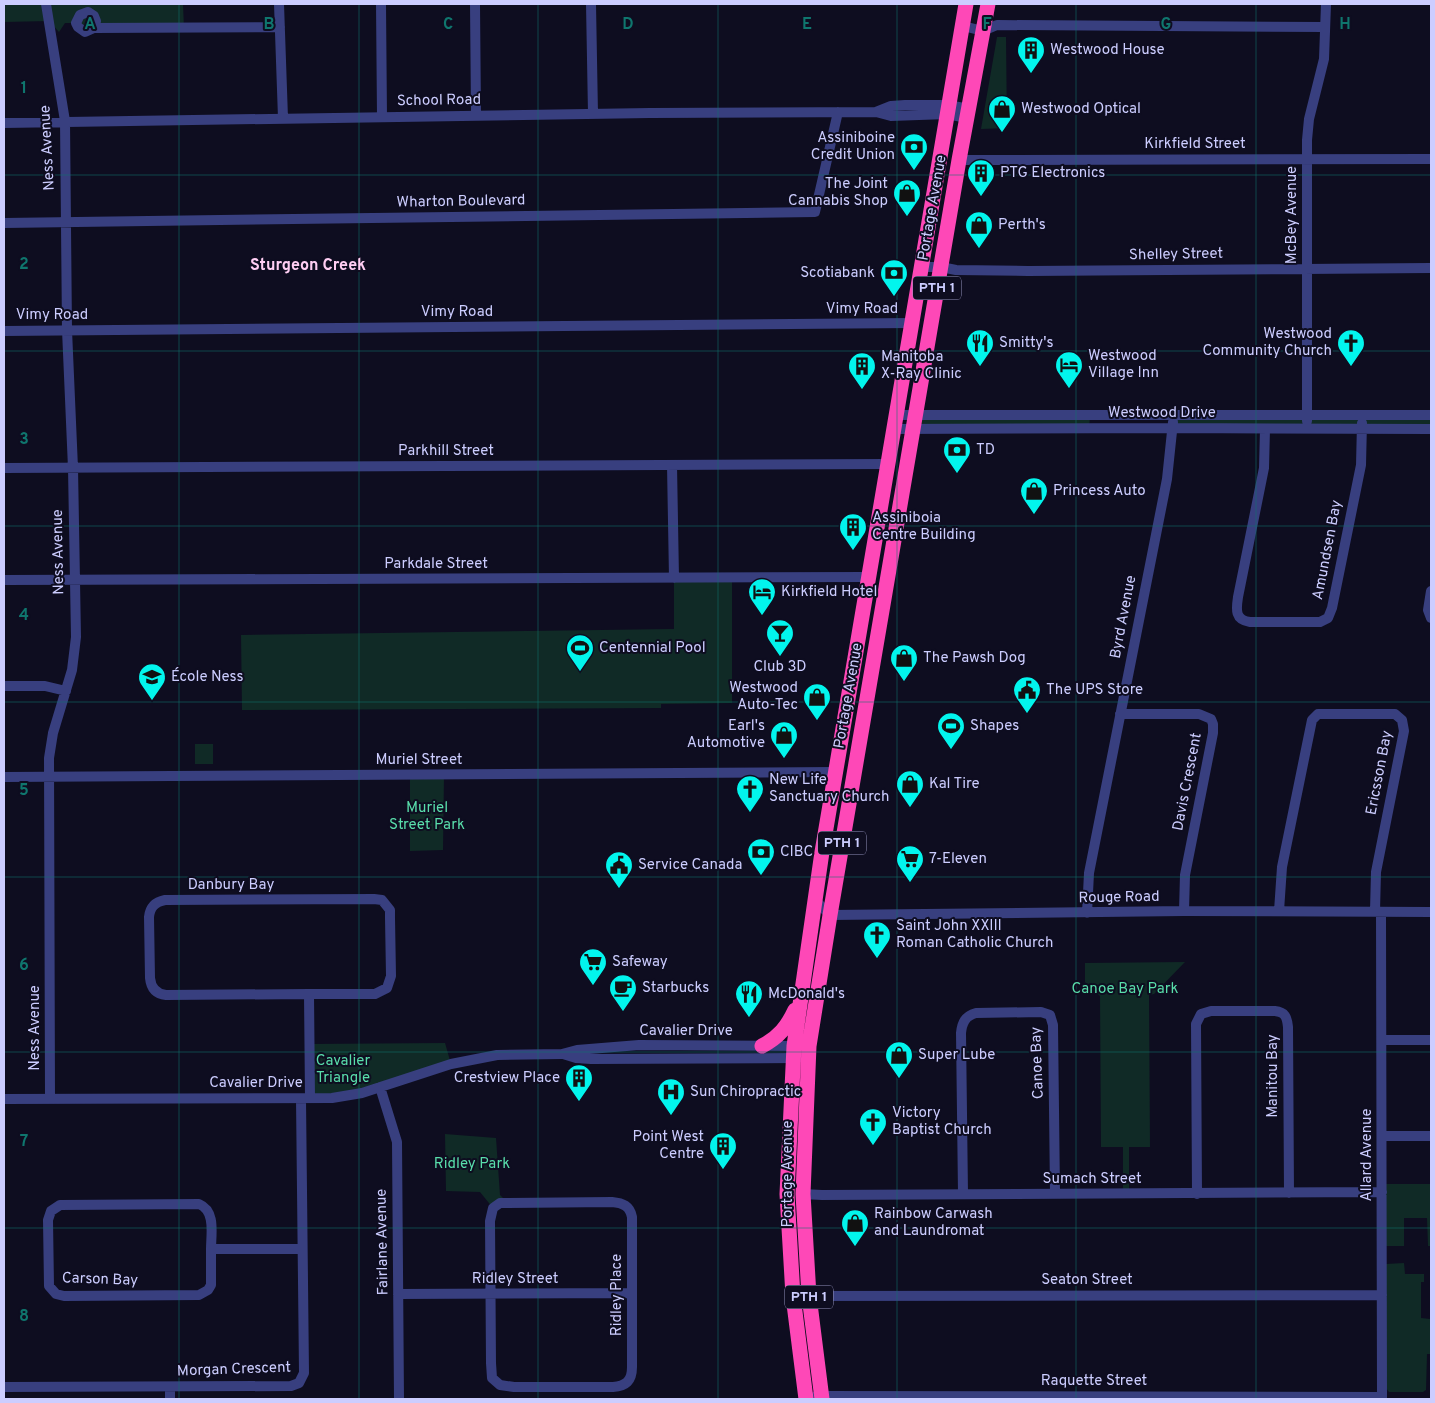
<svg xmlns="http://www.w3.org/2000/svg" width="1435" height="1403" font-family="Overpass,sans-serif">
<rect width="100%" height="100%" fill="#0e0d20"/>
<path fill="#102a26" d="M4 4H183L184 28 91 30 76 23H65L59 32 49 21 4 22Z
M997 37H1006L1007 128 981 129Z
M1174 415H1431V429L1172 428Z
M915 416H1090L1089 429H913Z
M674 578H732V703L661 704V708L242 710 241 635 674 629Z
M195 744H213V764H195Z
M410 775H444L443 850 410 851Z
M1185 962 1154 994 1149 995 1150 1147H1129V1194L1123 1195V1147H1101L1100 996 1085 982V963Z
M445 1043 451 1064 380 1087 310 1098 309 1044Z
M445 1134 496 1138 500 1195 508 1203 493 1208 480 1192 446 1191Z
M1386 1184H1431V1246H1428L1427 1218H1404V1246H1386Z
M1404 1263 1405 1274H1424V1282H1421V1318L1430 1319 1431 1354H1427L1426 1390 1423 1392H1389L1386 1388V1264Z"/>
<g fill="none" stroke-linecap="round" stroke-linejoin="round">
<path stroke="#383f7f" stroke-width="10" d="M46 4 65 121 67 330 73 468 76 637 72 670 53 733 49 758 50 1098
M279 4 283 118
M381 4 382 117
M475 4 476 115
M591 4 593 114
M963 26 983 31 997 25 1325 27
M94 28 96 21 94 16 88 12 80 15 76 23 78 27 85 32 94 28 280 27
M876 112 891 106 905 105H948L969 109
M4 123 650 113 876 112 891 116 947 114 967 118
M959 160 1431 159
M4 223 815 212 838 112
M921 267H941L956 270 1028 271 1431 268
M4 331 911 323
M896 415H1431
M1307 421V140L1309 119 1324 59 1326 4
M893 429 1172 428 1431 429
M1265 429 1264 468 1238 597C1236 610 1235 620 1250 622H1320L1328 618 1332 608 1361 465 1362 423
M672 465 674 578
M4 468 887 464
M4 580 868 577
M1431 591 1428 610 1431 618
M4 686H45L66 691
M1120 714H1199L1211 719 1213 724V733L1185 875 1184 911
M4 777 835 772
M814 899 830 915 1184 911 1431 912
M1279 911 1282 867 1312 720 1318 714H1395L1402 720 1404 731 1376 872 1375 911
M1381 912 1382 1399
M1087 913 1089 873 1167 479 1173 422
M309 994H375L387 988 391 976 390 918V910L382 900 374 899 165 900C155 902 150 907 149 917L150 978C151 988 156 994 166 995L309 994 310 1098
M1382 1040H1431
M563 1054 576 1058 591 1059 798 1058
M380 1087 397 1142 399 1399
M4 1099 332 1098 362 1093 451 1064 497 1055 562 1054 577 1050 639 1045 798 1046
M1382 1136H1431
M803 1194 822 1195 1382 1192
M963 1194 961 1033C962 1023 965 1016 976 1013L1041 1012 1050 1015 1053 1025 1055 1194
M1197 1194 1196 1024 1201 1014 1211 1011H1275C1285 1012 1287 1017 1288 1027L1289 1193
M612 1202C623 1203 630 1206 632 1217V1367C632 1381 626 1386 613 1387H514L500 1385 492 1378 491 1363 490 1221 493 1208 500 1203Z
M211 1249C211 1234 216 1211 199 1204L60 1205 51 1211 48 1220 49 1286 56 1294 64 1296 199 1295 208 1290 211 1285V1249H302
M398 1294 632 1293
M803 1296 1382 1295
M4 1387 291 1386 299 1383 304 1373 301 1099
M170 1387V1399
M816 1396 1382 1397"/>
<path stroke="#fe48b7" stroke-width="15" d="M762 1046C779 1037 787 1027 795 1010
M806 1399 793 1296 787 1194 794 1046 822 852 966 4
M822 1399 809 1296 803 1194 809 1046 830 915 959 160 988 4"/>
</g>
<path fill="none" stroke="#0f766e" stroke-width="1" stroke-opacity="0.55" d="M179 4V1399M359 4V1399M538 4V1399M718 4V1399M897 4V1399M1076 4V1399M1256 4V1399M4 175H1431M4 351H1431M4 526H1431M4 702H1431M4 877H1431M4 1052H1431M4 1228H1431"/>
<defs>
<g id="building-pin" transform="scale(1.4375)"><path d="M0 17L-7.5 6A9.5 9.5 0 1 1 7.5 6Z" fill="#02f5ed" stroke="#0e0d20"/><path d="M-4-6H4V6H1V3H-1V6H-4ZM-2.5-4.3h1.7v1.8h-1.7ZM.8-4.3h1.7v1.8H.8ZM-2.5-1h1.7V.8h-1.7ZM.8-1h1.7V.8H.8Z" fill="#111"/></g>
<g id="shop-pin" transform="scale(1.4375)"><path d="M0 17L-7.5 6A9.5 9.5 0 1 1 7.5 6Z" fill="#02f5ed" stroke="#0e0d20"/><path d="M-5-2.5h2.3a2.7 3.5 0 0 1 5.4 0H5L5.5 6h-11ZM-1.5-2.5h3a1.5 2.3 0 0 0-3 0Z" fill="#111"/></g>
<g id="bank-pin" transform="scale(1.4375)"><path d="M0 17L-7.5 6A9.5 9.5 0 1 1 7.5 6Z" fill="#02f5ed" stroke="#0e0d20"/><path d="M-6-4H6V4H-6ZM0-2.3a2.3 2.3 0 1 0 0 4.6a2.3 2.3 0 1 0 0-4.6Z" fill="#111"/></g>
<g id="restaurant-pin" transform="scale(1.4375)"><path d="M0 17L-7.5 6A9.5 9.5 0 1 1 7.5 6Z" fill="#02f5ed" stroke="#0e0d20"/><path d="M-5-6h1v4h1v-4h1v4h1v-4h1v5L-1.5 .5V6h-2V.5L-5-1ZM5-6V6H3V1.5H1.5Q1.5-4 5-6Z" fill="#111"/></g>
<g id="church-pin" transform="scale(1.4375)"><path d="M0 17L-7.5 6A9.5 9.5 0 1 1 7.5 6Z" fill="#02f5ed" stroke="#0e0d20"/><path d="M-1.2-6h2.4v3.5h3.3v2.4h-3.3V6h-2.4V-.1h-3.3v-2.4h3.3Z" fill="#111"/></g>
<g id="hotel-pin" transform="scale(1.4375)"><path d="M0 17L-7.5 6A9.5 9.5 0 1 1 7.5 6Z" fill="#02f5ed" stroke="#0e0d20"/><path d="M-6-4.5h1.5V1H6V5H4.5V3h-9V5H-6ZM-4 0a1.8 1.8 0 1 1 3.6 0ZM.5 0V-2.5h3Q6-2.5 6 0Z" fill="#111"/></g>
<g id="bar-pin" transform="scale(1.4375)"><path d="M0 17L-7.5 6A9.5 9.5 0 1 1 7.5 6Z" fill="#02f5ed" stroke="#0e0d20"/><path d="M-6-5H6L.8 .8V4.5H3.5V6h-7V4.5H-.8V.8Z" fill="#111"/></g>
<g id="stadium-pin" transform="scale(1.4375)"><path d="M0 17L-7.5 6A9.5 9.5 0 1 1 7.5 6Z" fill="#02f5ed" stroke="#0e0d20"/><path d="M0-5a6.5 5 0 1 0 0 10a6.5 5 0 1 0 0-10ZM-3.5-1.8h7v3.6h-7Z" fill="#111"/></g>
<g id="school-pin" transform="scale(1.4375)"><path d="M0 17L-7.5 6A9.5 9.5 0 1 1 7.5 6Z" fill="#02f5ed" stroke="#0e0d20"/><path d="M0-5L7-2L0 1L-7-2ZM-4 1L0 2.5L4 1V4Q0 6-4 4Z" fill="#111"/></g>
<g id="civic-pin" transform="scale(1.4375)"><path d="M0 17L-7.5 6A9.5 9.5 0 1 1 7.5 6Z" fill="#02f5ed" stroke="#0e0d20"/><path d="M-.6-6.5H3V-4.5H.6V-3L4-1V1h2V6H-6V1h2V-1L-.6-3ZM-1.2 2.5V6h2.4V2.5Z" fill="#111"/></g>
<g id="supermarket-pin" transform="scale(1.4375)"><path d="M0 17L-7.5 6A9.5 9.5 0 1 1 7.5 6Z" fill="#02f5ed" stroke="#0e0d20"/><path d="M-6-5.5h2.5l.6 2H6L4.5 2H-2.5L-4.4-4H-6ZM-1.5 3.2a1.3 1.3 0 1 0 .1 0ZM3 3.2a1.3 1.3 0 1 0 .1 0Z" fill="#111"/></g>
<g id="cafe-pin" transform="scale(1.4375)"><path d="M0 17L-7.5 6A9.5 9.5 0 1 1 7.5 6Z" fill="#02f5ed" stroke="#0e0d20"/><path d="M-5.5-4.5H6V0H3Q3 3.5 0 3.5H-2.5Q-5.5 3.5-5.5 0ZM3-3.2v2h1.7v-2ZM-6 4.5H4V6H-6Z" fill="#111"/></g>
<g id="hospital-pin" transform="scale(1.4375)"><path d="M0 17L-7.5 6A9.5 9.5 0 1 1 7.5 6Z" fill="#02f5ed" stroke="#0e0d20"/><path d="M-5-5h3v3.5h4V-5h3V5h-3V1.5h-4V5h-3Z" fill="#111"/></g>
</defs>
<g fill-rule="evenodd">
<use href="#building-pin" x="1031" y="50"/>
<use href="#shop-pin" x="1002" y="109"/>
<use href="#bank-pin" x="914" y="147"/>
<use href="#building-pin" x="981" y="173"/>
<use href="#shop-pin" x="907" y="193"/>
<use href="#shop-pin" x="979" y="225"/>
<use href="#bank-pin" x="894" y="273"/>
<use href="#restaurant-pin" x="980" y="343"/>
<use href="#church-pin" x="1351" y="343"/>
<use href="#hotel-pin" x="1069" y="365"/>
<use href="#building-pin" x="862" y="366"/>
<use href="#bank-pin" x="957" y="450"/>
<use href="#shop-pin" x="1034" y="491"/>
<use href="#building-pin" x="853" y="527"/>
<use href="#hotel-pin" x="762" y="592"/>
<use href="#bar-pin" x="780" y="633"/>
<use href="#stadium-pin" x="580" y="648"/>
<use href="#shop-pin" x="904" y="658"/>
<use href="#school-pin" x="152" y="677"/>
<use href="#civic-pin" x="1027" y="690"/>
<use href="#shop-pin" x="817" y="697"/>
<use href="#stadium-pin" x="951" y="726"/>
<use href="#shop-pin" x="784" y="735"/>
<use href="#shop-pin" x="910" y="784"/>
<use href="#church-pin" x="750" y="789"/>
<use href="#bank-pin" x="761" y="852"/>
<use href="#supermarket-pin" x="910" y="859"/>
<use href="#civic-pin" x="619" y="865"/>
<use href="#church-pin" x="877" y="935"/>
<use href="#supermarket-pin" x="593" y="962"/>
<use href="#cafe-pin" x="623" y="988"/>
<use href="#restaurant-pin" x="749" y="994"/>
<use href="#shop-pin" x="899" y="1055"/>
<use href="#building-pin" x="579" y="1078"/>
<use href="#hospital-pin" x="671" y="1092"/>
<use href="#church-pin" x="873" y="1122"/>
<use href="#building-pin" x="723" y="1146"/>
<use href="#shop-pin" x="855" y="1223"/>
</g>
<g text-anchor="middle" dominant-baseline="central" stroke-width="4" stroke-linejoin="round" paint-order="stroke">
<g fill="#0e0d20" stroke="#9393bc" stroke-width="1">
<rect x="913" y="276.5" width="48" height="23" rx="4"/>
<rect x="818" y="831.5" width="48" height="23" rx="4"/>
<rect x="785" y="1285.5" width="48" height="23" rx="4"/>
</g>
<g font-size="14" font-weight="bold" fill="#cccdff">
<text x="937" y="288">PTH 1</text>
<text x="842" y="843">PTH 1</text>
<text x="809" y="1297">PTH 1</text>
</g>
<g font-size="15" fill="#cccdff" stroke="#0e0d20" text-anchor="start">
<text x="1050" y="50">Westwood House</text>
<text x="1021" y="109">Westwood Optical</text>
<text x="895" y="138" text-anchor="end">Assiniboine<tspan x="895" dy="17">Credit Union</tspan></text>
<text x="1000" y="173">PTG Electronics</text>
<text x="888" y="184" text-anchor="end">The Joint<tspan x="888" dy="17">Cannabis Shop</tspan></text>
<text x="998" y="225">Perth's</text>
<text x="875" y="273" text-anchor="end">Scotiabank</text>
<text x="1332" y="334" text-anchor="end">Westwood<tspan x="1332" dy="17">Community Church</tspan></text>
<text x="999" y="343">Smitty's</text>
<text x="1088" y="356">Westwood<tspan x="1088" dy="17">Village Inn</tspan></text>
<text x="881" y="357">Manitoba<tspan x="881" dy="17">X-Ray Clinic</tspan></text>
<text x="976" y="450">TD</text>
<text x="1053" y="491">Princess Auto</text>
<text x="872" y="518">Assiniboia<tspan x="872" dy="17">Centre Building</tspan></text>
<text x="781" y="592">Kirkfield Hotel</text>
<text x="599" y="648">Centennial Pool</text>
<text x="923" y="658">The Pawsh Dog</text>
<text x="780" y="667" text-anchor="middle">Club 3D</text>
<text x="171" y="677">École Ness</text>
<text x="798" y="688" text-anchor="end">Westwood<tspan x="798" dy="17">Auto-Tec</tspan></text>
<text x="1046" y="690">The UPS Store</text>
<text x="765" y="726" text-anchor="end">Earl's<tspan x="765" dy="17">Automotive</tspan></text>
<text x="970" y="726">Shapes</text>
<text x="769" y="780">New Life<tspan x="769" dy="17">Sanctuary Church</tspan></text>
<text x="929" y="784">Kal Tire</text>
<text x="780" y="852">CIBC</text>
<text x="929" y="859">7-Eleven</text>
<text x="638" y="865">Service Canada</text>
<text x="896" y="926">Saint John XXIII<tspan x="896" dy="17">Roman Catholic Church</tspan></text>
<text x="612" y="962">Safeway</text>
<text x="642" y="988">Starbucks</text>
<text x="768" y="994">McDonald's</text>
<text x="918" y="1055">Super Lube</text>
<text x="560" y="1078" text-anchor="end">Crestview Place</text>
<text x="690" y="1092">Sun Chiropractic</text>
<text x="892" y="1113">Victory<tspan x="892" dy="17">Baptist Church</tspan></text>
<text x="704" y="1137" text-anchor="end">Point West<tspan x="704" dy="17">Centre</tspan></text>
<text x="874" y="1214">Rainbow Carwash<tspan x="874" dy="17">and Laundromat</tspan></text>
</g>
<g font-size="15" fill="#cccdff" stroke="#0e0d20">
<text transform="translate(439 101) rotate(-1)">School Road</text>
<text x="1195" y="144">Kirkfield Street</text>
<text transform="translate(48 148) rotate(-93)">Ness Avenue</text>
<text transform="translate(461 202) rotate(-1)">Wharton Boulevard</text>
<text transform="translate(933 208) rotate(-80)">Portage Avenue</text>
<text transform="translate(1292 215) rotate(-90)">McBey Avenue</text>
<text transform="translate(1176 255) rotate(-1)">Shelley Street</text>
<text x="862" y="309">Vimy Road</text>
<text x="457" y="312">Vimy Road</text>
<text x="52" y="315">Vimy Road</text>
<text x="1162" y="413">Westwood Drive</text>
<text x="446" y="451">Parkhill Street</text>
<text transform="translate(1328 550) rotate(-79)">Amundsen Bay</text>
<text transform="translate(59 552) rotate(-91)">Ness Avenue</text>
<text x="436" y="564">Parkdale Street</text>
<text transform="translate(1124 617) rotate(-79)">Byrd Avenue</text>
<text transform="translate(849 696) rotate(-80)">Portage Avenue</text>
<text x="419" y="760">Muriel Street</text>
<text transform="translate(1380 773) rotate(-79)">Ericsson Bay</text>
<text transform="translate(1188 782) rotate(-79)">Davis Crescent</text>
<text x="231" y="885">Danbury Bay</text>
<text transform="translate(1119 898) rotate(-1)">Rouge Road</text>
<text transform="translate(35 1028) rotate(-90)">Ness Avenue</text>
<text x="686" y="1031">Cavalier Drive</text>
<text transform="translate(1038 1063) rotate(-92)">Canoe Bay</text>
<text transform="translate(1273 1076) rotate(-90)">Manitou Bay</text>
<text x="256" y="1083">Cavalier Drive</text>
<text transform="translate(1367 1155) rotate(-90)">Allard Avenue</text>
<text transform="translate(788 1174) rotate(-90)">Portage Avenue</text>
<text x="1092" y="1179">Sumach Street</text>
<text transform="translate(383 1242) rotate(-91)">Fairlane Avenue</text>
<text x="515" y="1279">Ridley Street</text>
<text transform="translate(100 1280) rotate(2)">Carson Bay</text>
<text x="1087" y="1280">Seaton Street</text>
<text transform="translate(617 1295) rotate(-90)">Ridley Place</text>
<text transform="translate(234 1370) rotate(-2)">Morgan Crescent</text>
<text x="1094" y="1381">Raquette Street</text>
</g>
<g font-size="15" fill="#59deab" stroke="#0e0d20">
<text x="427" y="808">Muriel<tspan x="427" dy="17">Street Park</tspan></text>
<text x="1125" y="989">Canoe Bay Park</text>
<text x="343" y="1061">Cavalier<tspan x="343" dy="17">Triangle</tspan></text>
<text x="472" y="1164">Ridley Park</text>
</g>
<g font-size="16" font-weight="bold" fill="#ffcef3" stroke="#0e0d20">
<text x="308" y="266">Sturgeon Creek</text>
</g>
</g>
<g font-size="16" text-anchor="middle" font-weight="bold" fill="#0f766e" stroke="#0e0d20" stroke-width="4" stroke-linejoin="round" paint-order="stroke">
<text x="90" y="29">A</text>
<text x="269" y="29">B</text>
<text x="448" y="29">C</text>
<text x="628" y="29">D</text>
<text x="807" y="29">E</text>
<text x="987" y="29">F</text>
<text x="1166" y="29">G</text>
<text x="1345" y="29">H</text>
<text x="24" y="93">1</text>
<text x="24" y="269">2</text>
<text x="24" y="444">3</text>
<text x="24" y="620">4</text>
<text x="24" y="795">5</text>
<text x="24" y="970">6</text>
<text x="24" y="1146">7</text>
<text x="24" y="1321">8</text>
</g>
<rect width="1435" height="1403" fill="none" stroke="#cccdff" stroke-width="10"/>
</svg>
